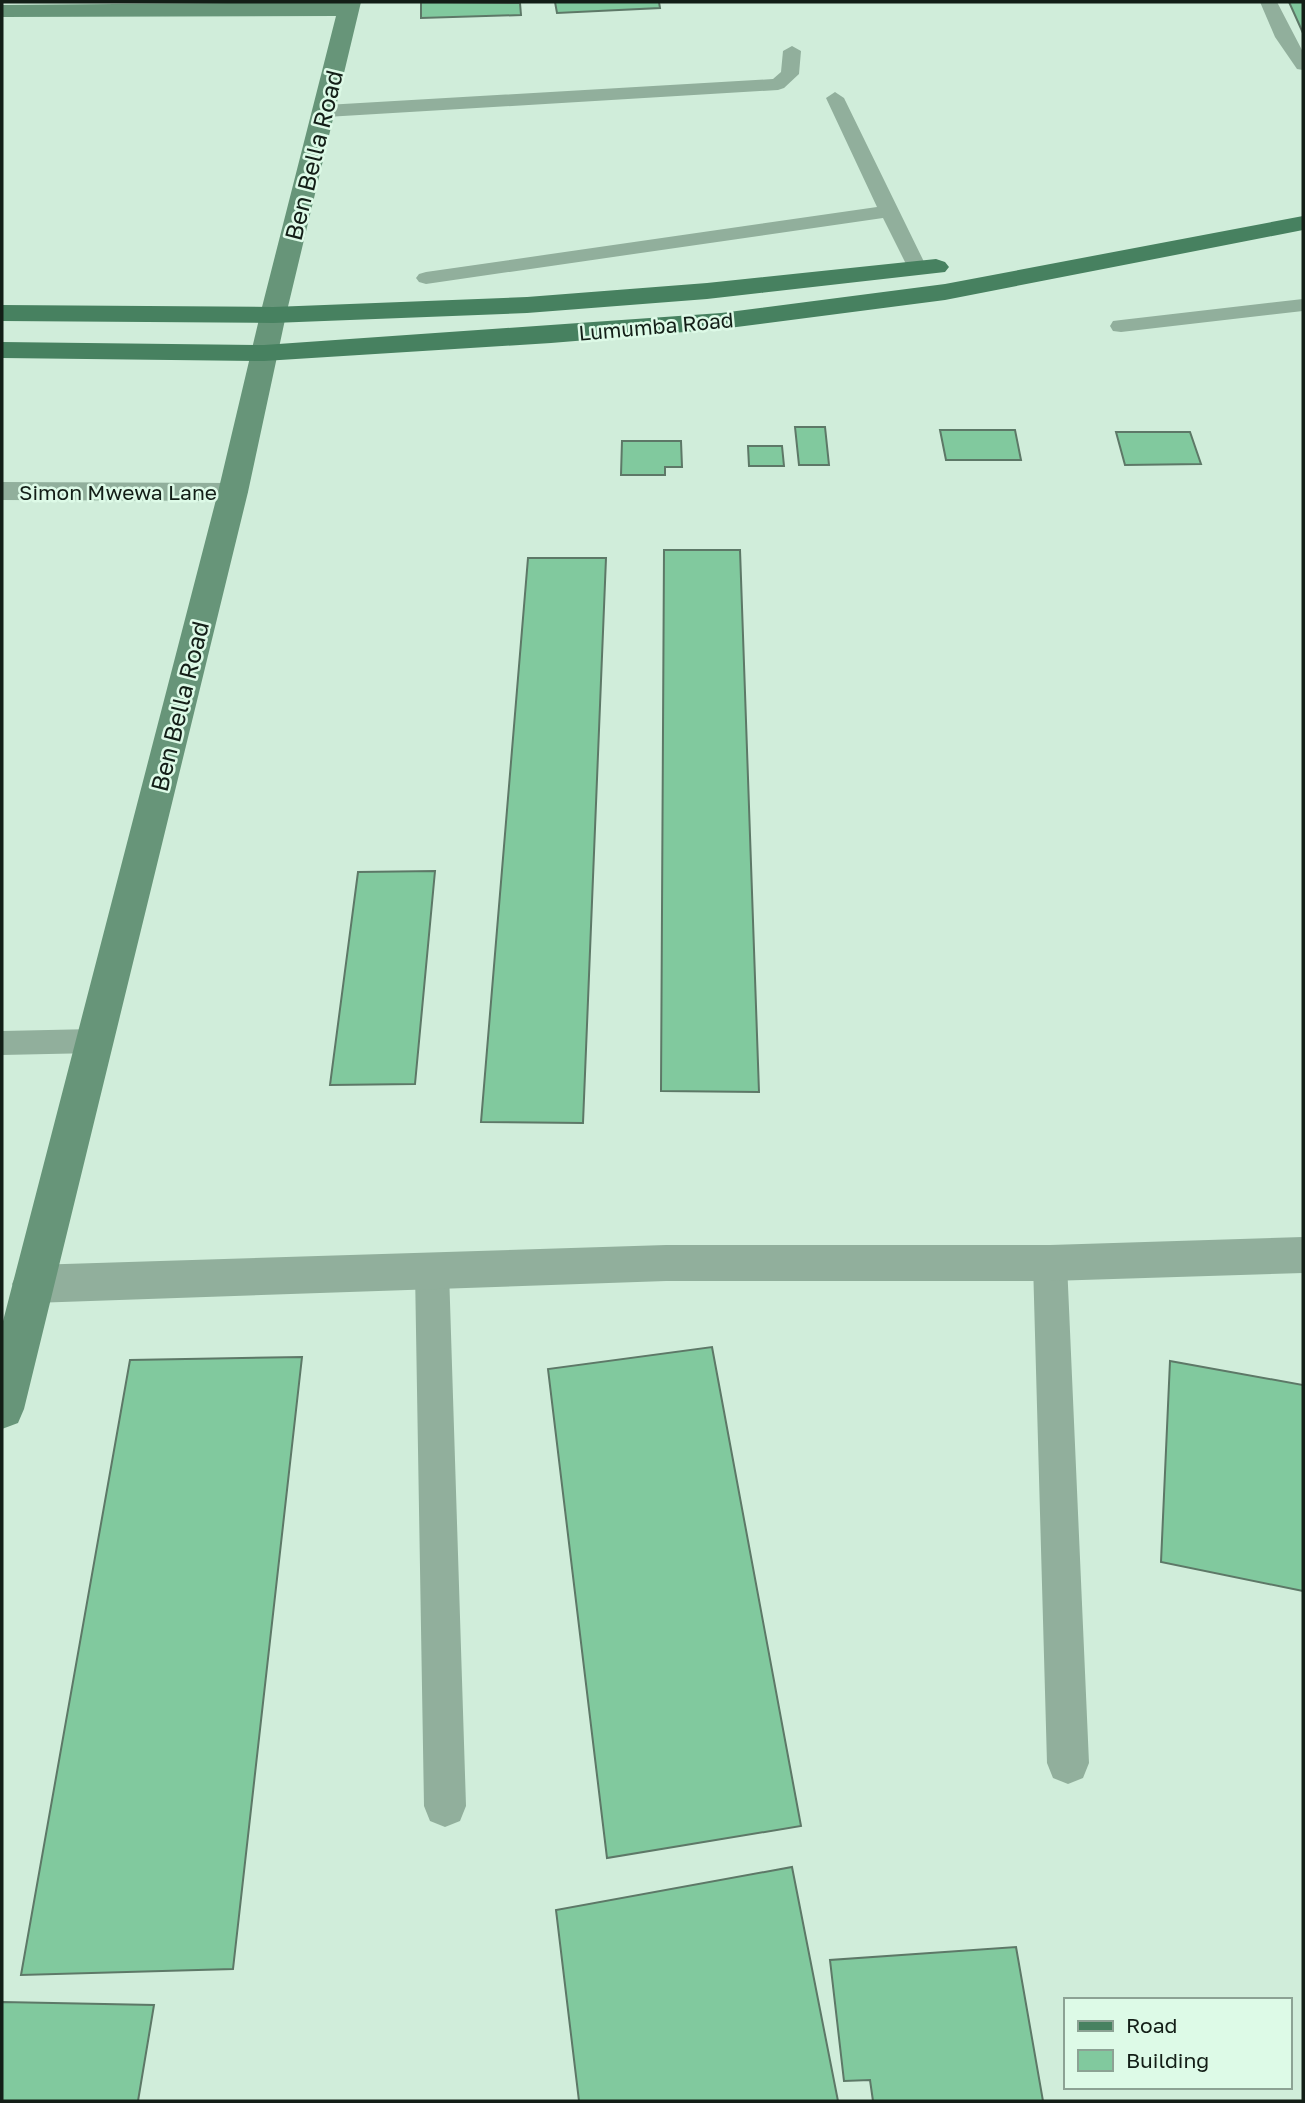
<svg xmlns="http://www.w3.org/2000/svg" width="1305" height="2103" font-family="'Golos Text',sans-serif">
<rect width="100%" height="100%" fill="#d0edda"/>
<path fill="#81c99e" stroke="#5d7867" stroke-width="2" d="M421 2 520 3 521 15 421 18Z
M555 2H659L660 8 557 13Z
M1289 2H1303V33Z
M795 427H825L829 465H799Z
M940 430H1015L1021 460H946Z
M1116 432H1190L1201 464 1125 465Z
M622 441H681L682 467H665V475H621Z
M748 446H782L784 466H749Z
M664 550H740L759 1092 661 1091Z
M528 558H606L583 1123 481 1122Z
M435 871 415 1084 330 1085 358 872Z
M712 1347 801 1826 607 1858 548 1369Z
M302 1357 233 1969 21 1975 130 1360Z
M1170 1361 1303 1385V1591L1161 1562Z
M792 1867 838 2101H579L556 1910Z
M1016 1947 1043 2101H873L870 2080 844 2081 830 1960Z
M2 2002 154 2005 138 2101H2Z"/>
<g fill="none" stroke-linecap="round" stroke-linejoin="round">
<path fill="#91af9c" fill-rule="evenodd" d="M1260 2H1277L1303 52V70L1297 69 1275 37Z
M792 46 801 51 799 74 784 88 778 90 326 117 317 111 326 105 773 79 781 72 783 51Z
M835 92 844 98 928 270 925 274H911L883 218 426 284 419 282 416 278 419 274 426 272 877 207 826 98Z
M1303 299V311L1121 332 1113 331 1110 326 1113 321 1121 320Z
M95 1029 106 1032 111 1041 106 1050 95 1053 2 1055V1031Z
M1050 1248 1062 1252 1067 1263 1089 1763 1083 1778 1068 1784 1053 1778 1047 1763 1033 1263 1038 1252Z
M432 1256 444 1260 449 1271 466 1806 460 1821 445 1827 430 1821 424 1806 415 1271 420 1260Z"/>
<path fill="#91af9c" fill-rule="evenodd" d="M2 482 233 483 243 486 248 492 243 498 233 501 2 500Z
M1303 1237V1273L1050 1281H666L33 1303 18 1297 12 1284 18 1271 33 1265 666 1245H1050Z"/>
<path fill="#679579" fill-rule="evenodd" d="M340 2H361L286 315 248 492 24 1409 18 1423 2 1429V1325L218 492 260 315 336 16 2 17V5Z"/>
<path fill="#478160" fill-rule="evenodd" d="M1303 216V230L945 300 721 329 551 343 264 361 2 358V342L264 345 721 313 945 284Z
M936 259 945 262 949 267 945 272 707 299 527 313 273 323 2 321V305L273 307 527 297 707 283Z"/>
</g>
<g text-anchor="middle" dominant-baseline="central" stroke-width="5" stroke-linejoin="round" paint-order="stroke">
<g font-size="21" fill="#131e17" stroke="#ddfae7">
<text transform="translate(656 326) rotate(-5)">Lumumba Road</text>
<text x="118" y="492">Simon Mwewa Lane</text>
</g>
<g font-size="24" fill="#131e17" stroke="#ddfae7">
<text transform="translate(313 155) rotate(-76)">Ben Bella Road</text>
<text transform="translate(179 706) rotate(-76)">Ben Bella Road</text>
</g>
</g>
<rect width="1305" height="2103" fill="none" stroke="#131e17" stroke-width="7"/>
<rect x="1064" y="1998" width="228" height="91" fill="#ddfae7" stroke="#8ca294" stroke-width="2"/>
<rect x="1078" y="2021" width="35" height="10" fill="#478160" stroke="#8ca294" stroke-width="2"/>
<text x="1126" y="2033" font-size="21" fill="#131e17">Road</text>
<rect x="1078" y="2050" width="35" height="21" fill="#81c99e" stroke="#8ca294" stroke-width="2"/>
<text x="1126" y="2068" font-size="21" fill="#131e17">Building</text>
</svg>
